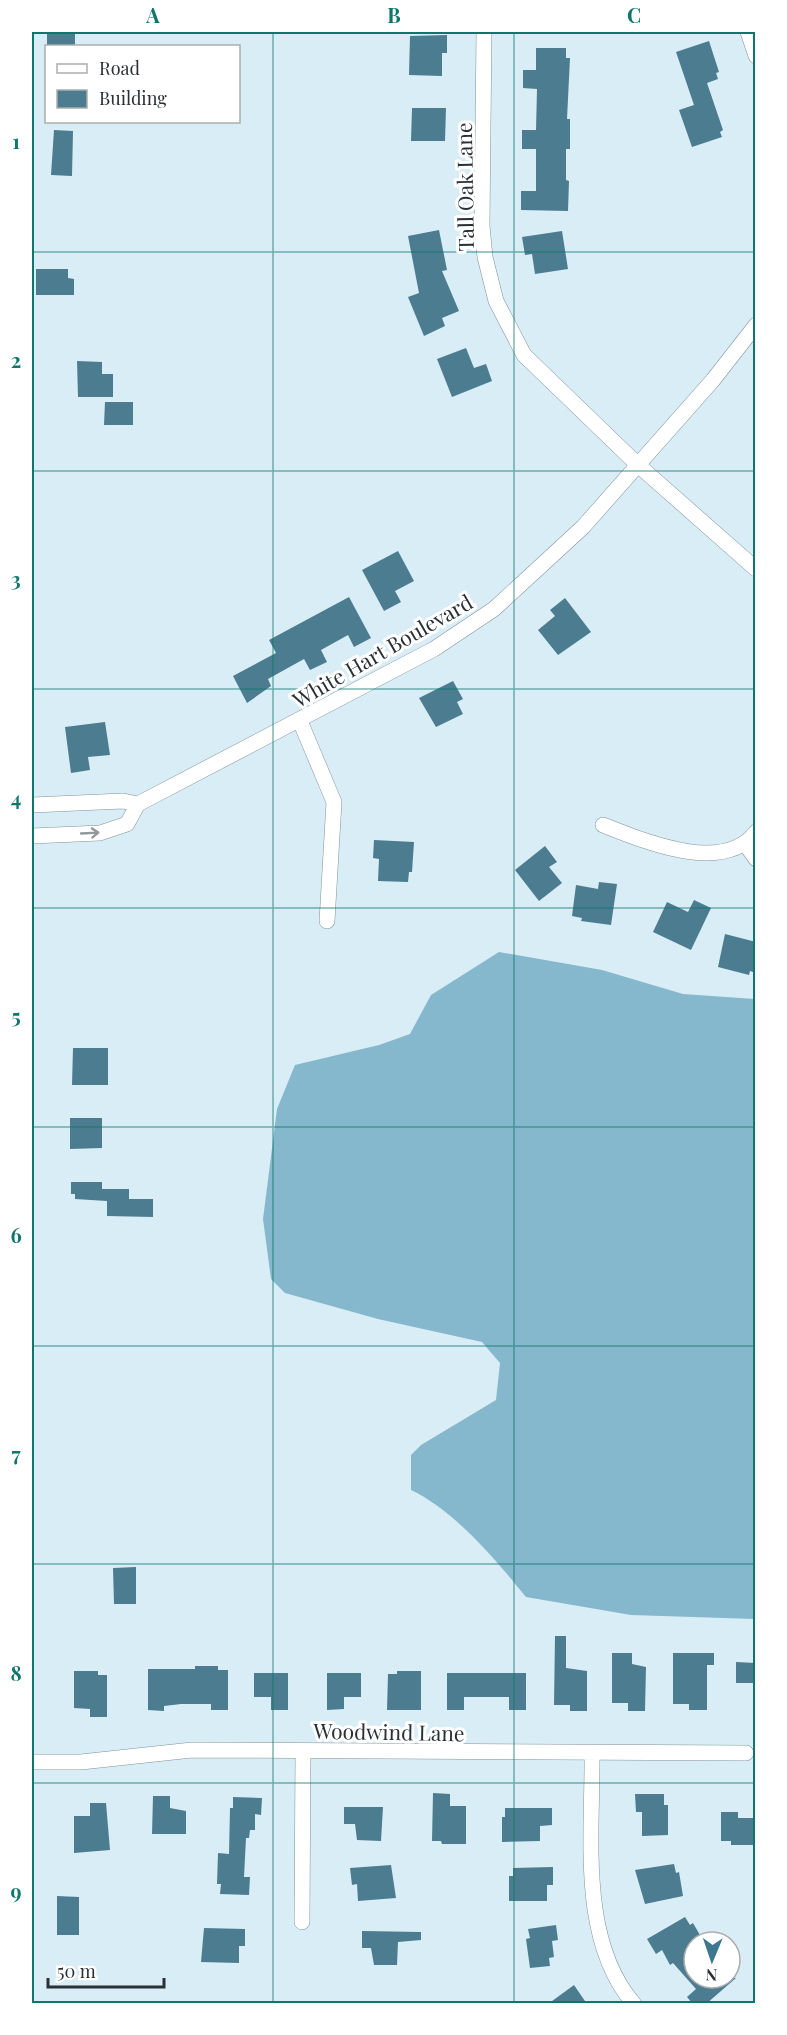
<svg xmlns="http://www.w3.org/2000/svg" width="787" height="2035" font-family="'Playfair Display',serif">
<rect width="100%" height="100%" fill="#d9edf6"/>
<path fill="#85b7cd" d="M499 952 602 970 683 994 755 999V1619L631 1615 526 1597C496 1560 455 1511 411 1490V1455L421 1445 496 1400 500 1363 482 1342 378 1319 285 1293 271 1279 263 1219 277 1109 295 1065 379 1045 410 1034 431 995Z"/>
<path fill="#4c7c90" d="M47 32H75V46H47Z
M447 35V53H442V76L409 75 410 36Z
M709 41 719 72 716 73 718 79 707 83 723 130 720 132 722 137 692 147 679 110 694 105 676 52Z
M536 48H566V58H570L567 119H570V149H566V180L569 181 568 211 521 210V191H536V149H522V130H536L537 89 523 88V70H536Z
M412 108H446L445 141H411Z
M54 130 73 131 72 176 51 175Z
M439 230 447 270 442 271 459 311 442 318 445 326 424 336 408 297 419 293 408 236Z
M562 231 568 269 535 274 532 254 525 255 522 237Z
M36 269H68V278L74 279V295H36Z
M466 348 474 368 486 364 492 381 452 397 437 359Z
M77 361 102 362V374H113V397H78Z
M105 402H133V425H104Z
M398 551 414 581 395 591 401 602 384 611 362 570Z
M349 597 371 638 354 647 348 635 321 650 327 662 310 670 304 659 268 679 271 686 247 703 233 676 276 653 269 640Z
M565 598 591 632 558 655 538 630 555 616 550 610Z
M453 681 463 699 457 702 463 714 436 727 419 698Z
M105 722 110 755 88 757 90 770 71 773 65 727Z
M374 840 414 842 412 872H409L408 882 378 881 379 859 373 858Z
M545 846 557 862 549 867 562 883 539 901 515 870Z
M599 882 617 884 611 925 581 921 582 918 572 916 576 885 598 889Z
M694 900 711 908 691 950 653 932 667 902 688 912Z
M725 934 756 942V973L750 971 749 975 718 967Z
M73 1048H108V1085H72Z
M70 1118H102V1148L70 1149Z
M71 1182H102V1189H129V1199H153V1217L107 1216V1201L75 1199V1194H71Z
M136 1567V1604H114L113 1568Z
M555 1636H566V1668L587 1671V1711H570V1705H554Z
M612 1653H632V1664L646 1667 645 1711H628V1703H612Z
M673 1653H714V1665H707V1710H689V1704H673Z
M736 1662 756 1663V1683H736Z
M195 1666H218V1670H228V1710H211V1704H181L164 1706V1711L148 1710V1669H195Z
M74 1671H98V1675H107V1717H90V1709L74 1708Z
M397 1671H421V1710H387L388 1674H397Z
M254 1673H288V1710H271V1697H254Z
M327 1673H361V1697H344V1709L327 1710Z
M447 1673H526V1710H509V1697H464V1710H447Z
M433 1793 450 1794V1806H466V1844H442L441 1841H432Z
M635 1794H664V1805H668V1835L642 1836V1812H636Z
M153 1796H170V1808L186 1811V1834H152Z
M233 1797 262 1798 261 1815 255 1814V1830H250L249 1838H246L244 1877H250L249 1895 220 1894 221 1884H217L218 1853 229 1854 230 1808H233Z
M90 1803H106L110 1850 74 1853V1816H90Z
M344 1807H383L381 1841 357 1840 355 1824H344Z
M505 1808H552V1825L540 1826V1841L502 1842V1817H505Z
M721 1812H738V1818H756V1845H731V1841H721Z
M674 1864 676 1873 679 1872 683 1896 645 1904 635 1870Z
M391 1865 396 1898 358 1901 357 1884 352 1885 350 1868Z
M553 1867V1885H547V1901H509V1876H513V1868Z
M57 1896 79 1897V1935H57Z
M685 1917 690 1925 693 1923 704 1942H694V1978H736L706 2004H693L687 1997 696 1989 673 1963 670 1965 662 1950 656 1954 647 1939Z
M556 1925 558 1940 552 1941 554 1957 549 1958 550 1966 530 1968 526 1939 530 1938 528 1929Z
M204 1928 245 1929V1946H239V1963L201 1962Z
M362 1931 421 1932V1940L398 1942 397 1965H374L371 1948H362Z
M574 1985 587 2004H548Z"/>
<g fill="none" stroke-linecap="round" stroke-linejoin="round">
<g stroke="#81939c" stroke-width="16">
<path id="minor" d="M484 32 482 226 485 257 496 301 524 355 638 465 756 569
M748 32 756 56
M300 721 334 802 327 921
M32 805 123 801 138 804
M603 825C644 841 723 875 756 832
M32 836 100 833 127 824 138 804 434 649 494 609 583 527 713 380 756 325
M746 845 756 859
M592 1754C593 1833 578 1940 634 2004
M32 1762H81L192 1750 746 1753
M302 1922 303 1751"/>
</g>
<use href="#minor" stroke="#fff" stroke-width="15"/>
</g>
<defs><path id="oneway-shaft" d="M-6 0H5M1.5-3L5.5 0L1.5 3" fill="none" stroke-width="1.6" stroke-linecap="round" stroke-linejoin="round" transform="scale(1.5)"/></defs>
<use stroke="#94989a" href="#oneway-shaft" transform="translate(90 833) rotate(-3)"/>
<path fill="none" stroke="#0f766e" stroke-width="1.5" stroke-opacity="0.55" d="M273 32V2004M514 32V2004M32 252H756M32 471H756M32 689H756M32 908H756M32 1127H756M32 1346H756M32 1564H756M32 1783H756"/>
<g text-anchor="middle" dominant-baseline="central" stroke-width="6" stroke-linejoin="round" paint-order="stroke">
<g font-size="21" fill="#2a3135" stroke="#fff">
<text transform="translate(464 187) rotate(-91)">Tall Oak Lane</text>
<text transform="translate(382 650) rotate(-30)">White Hart Boulevard</text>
<text transform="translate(389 1731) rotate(1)">Woodwind Lane</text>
</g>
</g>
<rect width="787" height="2035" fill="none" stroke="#ffffff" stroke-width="66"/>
<rect x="45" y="45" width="195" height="78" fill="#ffffff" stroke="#aaadae" stroke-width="1.5"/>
<rect x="57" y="64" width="30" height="9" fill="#ffffff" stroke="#aaadae" stroke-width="1.5"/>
<text x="99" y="75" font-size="18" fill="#2a3135">Road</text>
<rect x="57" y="90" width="30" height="18" fill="#4c7c90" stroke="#aaadae" stroke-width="1.5"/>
<text x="99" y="105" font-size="18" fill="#2a3135">Building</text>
<g transform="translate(712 1960) rotate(182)"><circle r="28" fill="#ffffff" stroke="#aaadae" stroke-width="1.5"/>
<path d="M0-4.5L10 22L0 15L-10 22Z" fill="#3d7890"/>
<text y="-9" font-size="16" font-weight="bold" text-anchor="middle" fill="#2a3135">N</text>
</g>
<path d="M48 1978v9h116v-9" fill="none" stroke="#2a3135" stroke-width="3"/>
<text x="57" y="1978" font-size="18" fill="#2a3135" stroke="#ffffff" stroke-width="4.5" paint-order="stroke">50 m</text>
<rect x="33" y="33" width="721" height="1969" fill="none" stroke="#0f766e" stroke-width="2"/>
<g font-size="20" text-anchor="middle" font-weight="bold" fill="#0f766e">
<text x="153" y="23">A</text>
<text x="394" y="23">B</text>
<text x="634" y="23">C</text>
<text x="16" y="149">1</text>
<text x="16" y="368">2</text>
<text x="16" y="587">3</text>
<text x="16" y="806">4</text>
<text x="16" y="1024">5</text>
<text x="16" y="1243">6</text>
<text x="16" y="1462">7</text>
<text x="16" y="1681">8</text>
<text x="16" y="1899">9</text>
</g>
</svg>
